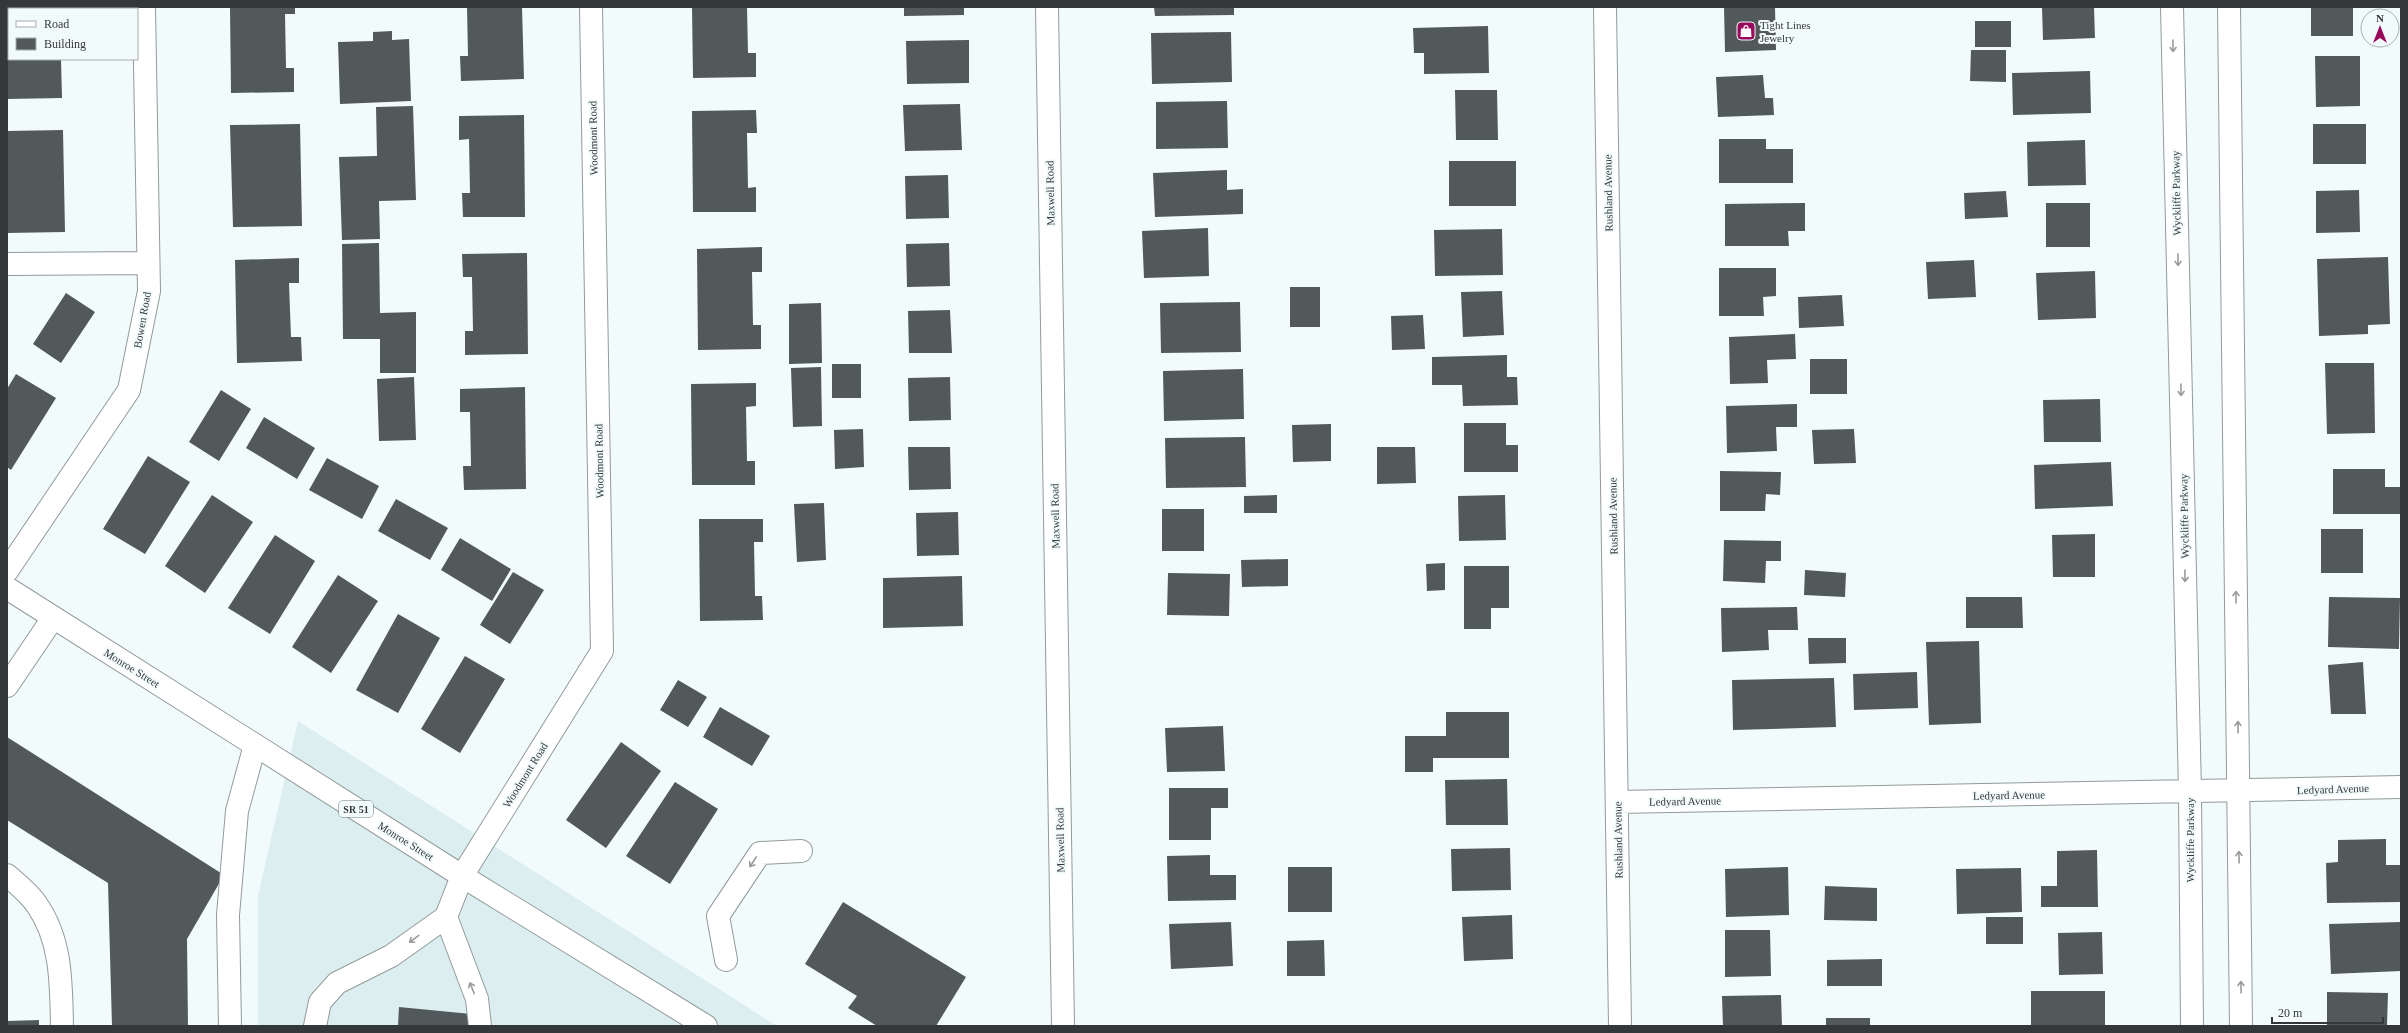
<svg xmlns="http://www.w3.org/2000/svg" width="2408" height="1033" font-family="'Times New Roman',serif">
<rect width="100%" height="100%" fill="#f2fbfc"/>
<path fill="#dceef0" d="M298 721 777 1026H258V896Z"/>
<path fill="#51595a" d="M7 7H60V9H9V59H61L62 98 7 99Z
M230 7H295V14H285L286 68H294V92L231 93Z
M467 7H522L524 79 461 81 460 56H468Z
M692 7H747L748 53H756V77L693 78Z
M904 7H964V15L904 16Z
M1154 7H1234V15L1155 16Z
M1724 7H1775L1776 50 1725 52Z
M2042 7H2094L2095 38 2043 40Z
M2311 7H2353V36H2311Z
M1975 21H2011V47H1975Z
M1488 26 1489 73 1424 74V53H1414L1413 28Z
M392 31V40L409 39 411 101 340 104 338 42 373 41V32Z
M1231 32 1232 82 1152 84 1151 33Z
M969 40V83L907 84 906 41Z
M1971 50H2006V82L1970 81Z
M2315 56H2360V106L2316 107Z
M2090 71 2091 113 2013 115 2012 73Z
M1763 75 1765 98H1773L1774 115 1718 117 1716 77Z
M1455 90H1497L1498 140H1456Z
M1227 101 1228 148 1156 149V102Z
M960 104 962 150 905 151 903 105Z
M413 106 416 200 379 201 380 239 342 240 339 157 377 156 376 107Z
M756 110 757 133H747L748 188 756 187V212H693L692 111Z
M524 115 525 217H463L462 193H470L469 139 459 140V116Z
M300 124 302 226 233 227 230 125Z
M2313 124H2366V164H2313Z
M63 130 65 232 7 233V131Z
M1719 139H1766V149H1793V183H1719Z
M2085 140 2086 185 2028 186 2027 142Z
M1449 161H1516V206H1449Z
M1227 170V190L1243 189V214L1155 217 1153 173Z
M948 175 949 218 906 219 905 176Z
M2359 190 2360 232 2316 233V191Z
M2006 191 2008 217 1965 219 1964 193Z
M1805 203V231H1788L1789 246H1725V204Z
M2046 203H2090V247H2046Z
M1208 228 1209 276 1144 278 1142 231Z
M1502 229 1503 275 1435 276 1434 230Z
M379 243 380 313 416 312V373H380V339H343L342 244Z
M949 243 950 286 907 287 906 244Z
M762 247V272H752L753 325H761V349L698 350 697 249Z
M527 253 528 354 465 355V331H473L472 277H463L462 254Z
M2388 257 2390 324 2368 325V334L2319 336 2317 259Z
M299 258V283H289L291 337H301L302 361 237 363 235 260Z
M1974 260 1976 297 1928 299 1926 262Z
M1719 268H1776V296L1763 297 1764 316H1719Z
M2095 271 2096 318 2038 320 2036 273Z
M1290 287H1320V327H1290Z
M1502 291 1504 335 1463 337 1461 292Z
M66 293 95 312 61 363 33 344Z
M1842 295 1844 326 1799 328 1798 297Z
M1240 302 1241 352 1161 353 1160 303Z
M821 303 822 363 789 364V304Z
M950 310 952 353H909L908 311Z
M1423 315 1425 349 1392 350 1391 316Z
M1795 334 1796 359 1767 360 1768 383 1730 384 1729 337Z
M1507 355V377H1517L1518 405 1463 406 1462 385H1432V357Z
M1810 359H1847V394H1810Z
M2325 363H2374L2375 433 2327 434Z
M832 364H861V398H832Z
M821 367 822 426 793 427 791 368Z
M1243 369 1244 419 1164 421 1163 371Z
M16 374 56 398 11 470 7 467V389Z
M414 377 416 440 379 441 377 379Z
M950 377 951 420 909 421 908 378Z
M756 383V406L746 407 747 461H755V485H692L691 384Z
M525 387 526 489 464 490 463 466H471L470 412H460V389Z
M221 390 251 409 219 461 189 442Z
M2100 399 2101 442H2044L2043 400Z
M1797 404V427H1776L1777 451 1727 453 1726 406Z
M264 417 315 448 297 479 246 448Z
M1464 423H1506V445H1518V472H1464Z
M1331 424V461L1293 462 1292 425Z
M863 429 864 467 835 469 834 430Z
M1854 429 1856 463 1814 464 1812 430Z
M1245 437 1246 487 1166 488 1165 438Z
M908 447H950L951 489 909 490Z
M1377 447H1415L1416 483 1377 484Z
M148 456 190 482 145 554 103 529Z
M327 458 379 486 362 519 309 490Z
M2111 462 2113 506 2035 509 2034 465Z
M2333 469H2385V487H2401V514H2333Z
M1720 471 1781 472 1780 495 1766 494 1765 511H1720Z
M212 495 253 522 205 593 165 566Z
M1277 495V513H1244V496Z
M1505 495 1506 540 1459 541 1458 496Z
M396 499 448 528 430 560 378 531Z
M824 503 826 560 797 562 794 504Z
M1162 509H1204V551H1162Z
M958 512 959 555 917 556 916 513Z
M699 519H763V542H754L755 596H762L763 620 700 621Z
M2321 529H2363V573H2321Z
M2095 534V577H2053L2052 535Z
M275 535 315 561 270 634 228 608Z
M460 538 511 569 492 601 441 570Z
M1724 540 1781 541V561H1766L1765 583 1723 581Z
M1288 559V586L1242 587 1241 560Z
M1445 563V590L1427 591 1426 564Z
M1464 566H1509V608H1491V629H1464Z
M1805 570 1846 573 1845 597 1804 595Z
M513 572 544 590 510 644 480 625Z
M1168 573 1230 574 1229 616 1167 615Z
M338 575 378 601 331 673 292 647Z
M962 576 963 626 883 628V578Z
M1966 597H2022L2023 628H1966Z
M2329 597 2400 598 2399 649 2328 647Z
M1797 607 1798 630H1768L1769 650 1722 652 1721 608Z
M398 614 440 638 398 713 356 690Z
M1808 638H1846V663L1809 664Z
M1979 641 1981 723 1929 725 1926 642Z
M465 656 505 679 460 753 421 729Z
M2363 662 2366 714H2331L2328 665Z
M1917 672 1918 708 1854 710 1853 674Z
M1834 678 1836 727 1733 730 1732 680Z
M678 680 707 697 688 727 660 710Z
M720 707 770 736 752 766 703 737Z
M1446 712H1509V758H1433V772H1405V736H1446Z
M1223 726 1225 771 1167 772 1165 728Z
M7 737 224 875 187 939 188 1026H112L108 883 7 820Z
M621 742 661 771 606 848 566 820Z
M1507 779 1508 825H1446L1445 780Z
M675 782 718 809 670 884 626 856Z
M1169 788H1228V808H1211V840H1169Z
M2386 839V865H2401V902L2327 903 2326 863 2338 862V840Z
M1510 848 1511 890 1452 891 1451 849Z
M2097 850 2098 907H2041V886H2057V851Z
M1210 855V875H1236V900L1168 901 1167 856Z
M1288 867H1332V912H1288Z
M1788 867 1789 915 1726 917 1725 869Z
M2021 868 2022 912 1957 914 1956 869Z
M1825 886 1877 888V921L1824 920Z
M843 902 966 977 936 1026H877L848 1008 857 996 805 964Z
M1512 915 1513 959 1464 961 1462 917Z
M1986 917H2023V944H1986Z
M1231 922 1233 966 1171 969 1169 924Z
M2401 922V971L2331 974 2329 924Z
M1725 930H1770L1771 976 1725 977Z
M2102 932 2103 974 2059 975 2058 933Z
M1324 940 1325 976H1287V941Z
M1882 959V986H1827V960Z
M2031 991H2105V1026H2031Z
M2327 992 2388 993 2387 1026H2327Z
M1781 995 1782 1026H1723L1722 996Z
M399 1007 471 1014 469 1026H398Z
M1826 1018H1870V1026H1826Z
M39 1020V1026H7V1021Z"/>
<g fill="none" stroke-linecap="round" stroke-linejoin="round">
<g stroke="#929a9b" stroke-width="24">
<path id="minor" d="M1047 7 1063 1026
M1605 7 1620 1026
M2172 7 2190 792 2192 1026
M2229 7 2241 1026
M7 264 148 263
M7 571 129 390 149 291 144 7
M7 686 53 618
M1617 802 2401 787
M7 875C17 884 30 894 37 905 62 941 61 984 62 1026
M446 917 477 999 480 1026
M726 960 718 916 760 853 801 851
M230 1026 228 915 237 811 255 745
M315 1026 320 1002 337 983 391 956 446 917 462 876 602 651 591 7"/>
</g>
<g stroke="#929a9b" stroke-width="24">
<path id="major" d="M7 588 462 876 706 1026"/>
</g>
<use href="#minor" stroke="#fff" stroke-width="22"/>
<use href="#major" stroke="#fff" stroke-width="22"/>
</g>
<defs><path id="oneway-shaft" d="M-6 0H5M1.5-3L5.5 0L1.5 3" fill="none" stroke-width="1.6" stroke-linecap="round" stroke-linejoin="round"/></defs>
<g stroke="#9a9c9c">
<use href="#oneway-shaft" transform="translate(2173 46) rotate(89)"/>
<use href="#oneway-shaft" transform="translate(2178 260) rotate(89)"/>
<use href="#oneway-shaft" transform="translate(2181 390) rotate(89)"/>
<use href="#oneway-shaft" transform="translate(2185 576) rotate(89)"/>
<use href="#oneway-shaft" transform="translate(2236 597) rotate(-91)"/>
<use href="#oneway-shaft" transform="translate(2238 727) rotate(-91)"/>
<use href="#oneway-shaft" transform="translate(2239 857) rotate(-91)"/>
<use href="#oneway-shaft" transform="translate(753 862) rotate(123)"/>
<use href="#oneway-shaft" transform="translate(414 939) rotate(143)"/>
<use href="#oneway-shaft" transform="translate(2241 987) rotate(-91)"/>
<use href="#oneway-shaft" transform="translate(472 988) rotate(-112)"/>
</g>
<defs>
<g id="shop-square" transform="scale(1)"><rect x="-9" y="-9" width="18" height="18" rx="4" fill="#99095b" stroke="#f2fbfc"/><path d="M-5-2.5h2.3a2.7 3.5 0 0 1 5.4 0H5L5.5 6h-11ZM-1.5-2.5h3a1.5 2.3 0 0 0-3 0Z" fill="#fff"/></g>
</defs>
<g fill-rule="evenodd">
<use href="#shop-square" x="1746" y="31"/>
</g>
<g text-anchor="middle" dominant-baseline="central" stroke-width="4" stroke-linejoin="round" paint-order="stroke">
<rect fill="#f2fbfc" stroke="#6d7273" stroke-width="1" x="339" y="801" width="34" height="16" rx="3"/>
<g font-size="10" font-weight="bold" fill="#343838">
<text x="356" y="809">SR 51</text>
</g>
<g font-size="11" fill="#343838" stroke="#f2fbfc" text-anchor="start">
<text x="1760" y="25">Tight Lines<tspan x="1760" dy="13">Jewelry</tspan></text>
</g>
<g font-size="11" fill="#343838" stroke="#f2fbfc">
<text transform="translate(593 138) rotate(-91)">Woodmont Road</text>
<text transform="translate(1050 193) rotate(-91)">Maxwell Road</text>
<text transform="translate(1608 193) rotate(-91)">Rushland Avenue</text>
<text transform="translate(2176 193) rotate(-91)">Wyckliffe Parkway</text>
<text transform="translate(142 320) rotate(-80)">Bowen Road</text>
<text transform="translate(599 461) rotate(-91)">Woodmont Road</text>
<text transform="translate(1055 516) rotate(-91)">Maxwell Road</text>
<text transform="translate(1613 516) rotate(-91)">Rushland Avenue</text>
<text transform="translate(2184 516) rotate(-91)">Wyckliffe Parkway</text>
<text transform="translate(132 668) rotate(32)">Monroe Street</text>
<text transform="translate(525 775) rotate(-58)">Woodmont Road</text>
<text transform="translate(2333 789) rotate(-2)">Ledyard Avenue</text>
<text transform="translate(2009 795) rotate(-1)">Ledyard Avenue</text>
<text transform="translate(1685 801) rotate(-1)">Ledyard Avenue</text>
<text transform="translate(1060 840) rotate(-91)">Maxwell Road</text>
<text transform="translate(1618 840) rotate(-91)">Rushland Avenue</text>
<text transform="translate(2190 840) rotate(-90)">Wyckliffe Parkway</text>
<text transform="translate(406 841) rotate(32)">Monroe Street</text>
</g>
</g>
<rect width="2408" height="1033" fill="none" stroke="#343838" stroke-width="16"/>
<rect x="8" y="8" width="130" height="52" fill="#f2fbfc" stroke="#a6adae"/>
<rect x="16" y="21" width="20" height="6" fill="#ffffff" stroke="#a6adae"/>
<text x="44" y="28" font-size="12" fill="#343838">Road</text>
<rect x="16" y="38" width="20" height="12" fill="#51595a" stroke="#a6adae"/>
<text x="44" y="48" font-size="12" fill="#343838">Building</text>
<g transform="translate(2380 28)"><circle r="19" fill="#f2fbfc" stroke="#a6adae"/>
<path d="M0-3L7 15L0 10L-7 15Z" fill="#99095b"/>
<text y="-6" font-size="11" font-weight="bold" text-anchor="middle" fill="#343838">N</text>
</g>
<path d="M2272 1017v6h111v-6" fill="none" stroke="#343838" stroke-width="2"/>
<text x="2278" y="1017" font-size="12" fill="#343838" stroke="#f2fbfc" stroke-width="3" paint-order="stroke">20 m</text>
</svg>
